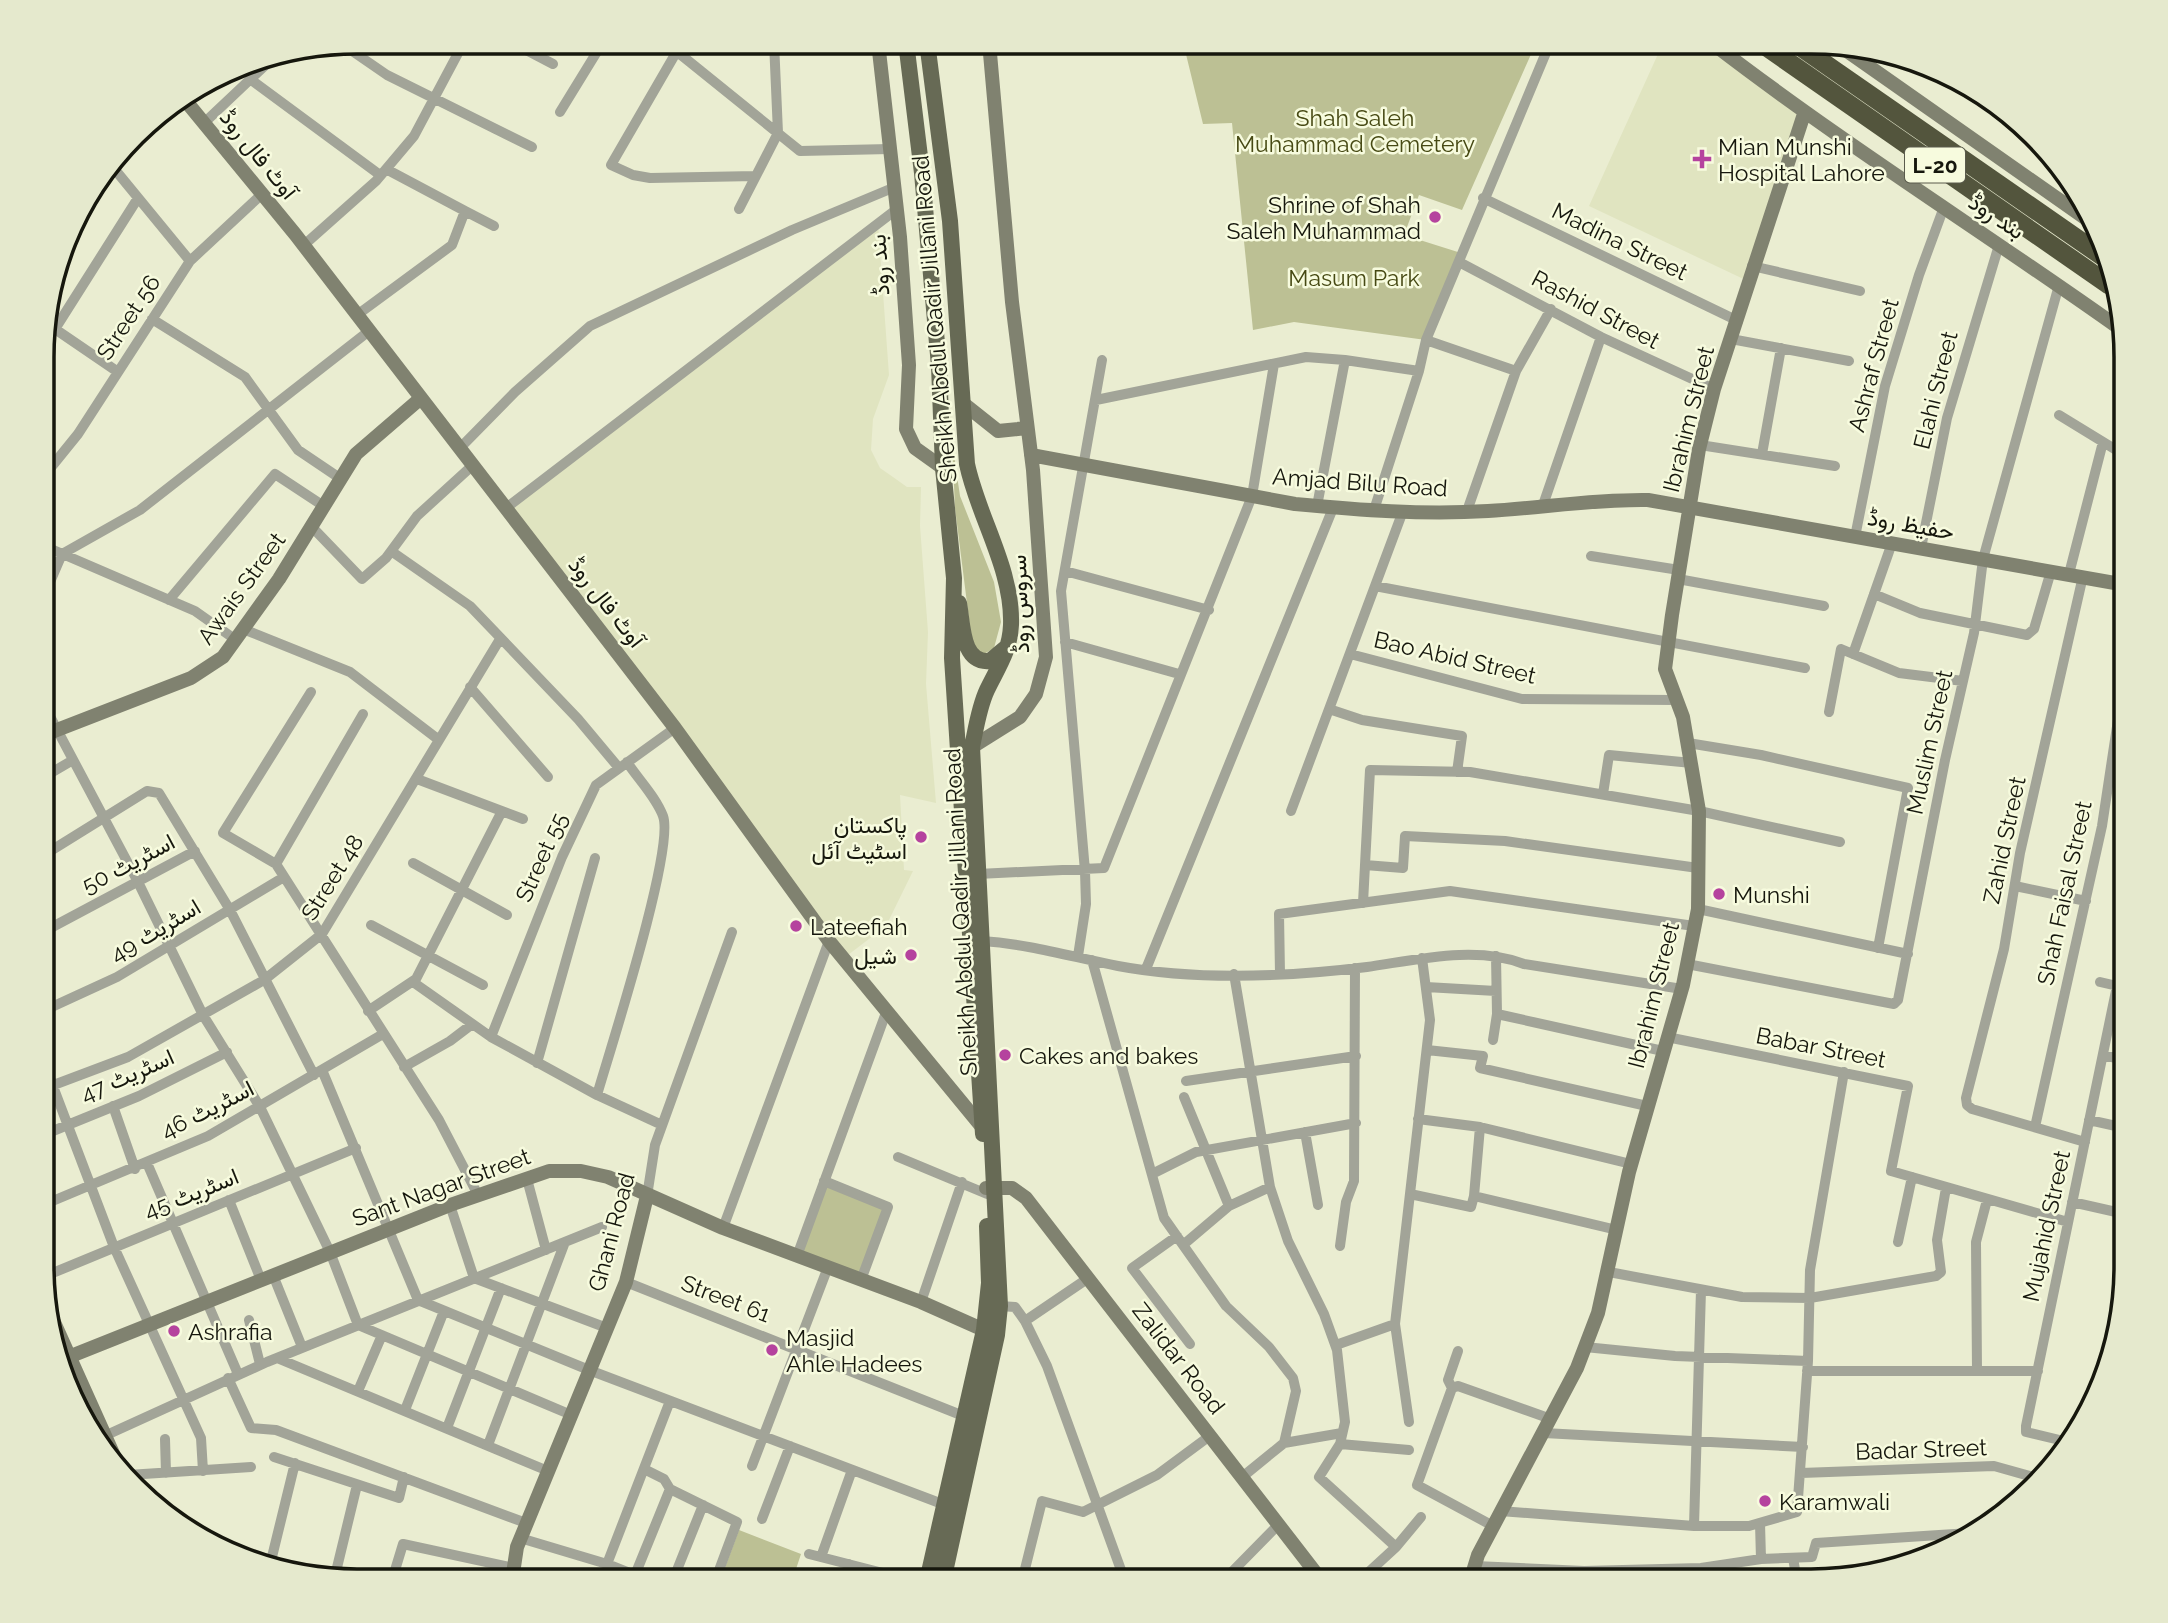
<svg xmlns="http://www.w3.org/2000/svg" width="2168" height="1623" font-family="Raleway,Vazirmatn,sans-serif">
<rect width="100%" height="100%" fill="#eaedd1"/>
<path fill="#e0e4c0" d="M1663 43H1714L1808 112 1752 283 1589 206Z
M878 224 889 375 873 419 871 450 880 468 893 477 907 487H921L920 526 928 632 926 684 936 803 900 795 904 870 913 871 886 926 844 958 506 508Z"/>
<path fill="#bcc094" d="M1183 42 1536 43 1462 210 1419 195 1404 235 1461 253 1426 340 1294 322 1253 330 1232 123 1203 124Z
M952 441 960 496 994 582 1001 622 994 648 984 654 976 650 971 635 955 508Z
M824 1181 888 1207 861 1280 797 1256Z
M739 1530 801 1554 792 1581H720Z"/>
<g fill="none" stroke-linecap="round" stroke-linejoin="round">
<path stroke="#a2a498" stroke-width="10" d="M511 42 553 64
M665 42 800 151 890 149
M342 44 387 75 532 147
M677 51 611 165 633 175 650 178 756 176
M250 79 380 175
M560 112 603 42
M204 123 275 56
M112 166 190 261
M1483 198 1738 321
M739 209 778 133 774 42
M465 211 494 226
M304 245 376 181 414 136 464 42
M1459 262 1601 337 1714 389
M1752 266 1860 291
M357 315 452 245 465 211 386 169
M152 319 245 377 298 450 341 479
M1731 339 1849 361
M1426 340 1516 371
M1345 360 1419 371
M118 372 55 329 138 198
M1096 400 1306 357 1345 360 1317 506
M2059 415 2126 456
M1700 445 1835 466
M460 448 515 392 590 326 792 230 895 187
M1762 454 1781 348
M44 476 78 434 190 261 262 194
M1543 505 1601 337
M506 508 897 209
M1374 510 1419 371 1426 340 1550 43
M1467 511 1516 371 1551 309
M312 527 362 579 386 558 417 516 473 465
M1855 537 1885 386 1919 275 1944 207
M44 546 195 611 236 640
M1921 548 1947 418 1999 245
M391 551 470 606 578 719 619 768
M1591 556 1679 570
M1065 571 1209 610
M2069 574 2103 442
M2083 576 2020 853 2004 949 1966 1098 1967 1105 1972 1109 2085 1142
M1678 579 1824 606
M50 582 62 554 140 510 369 331
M1375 586 1805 668
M1874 594 1920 613 2027 635 2034 629 2051 571
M169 600 275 474 325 507
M243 629 350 672 439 740
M1065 642 1179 674
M1350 654 1522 699 1676 700
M1853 654 1892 543
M470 687 548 777
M311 692 223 833 276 864 439 1120 478 1195
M44 705 138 882 203 1015 260 1107 330 1252 358 1325 569 1414
M1329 709 1362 720 1462 736 1457 772
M1829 712 1841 649 1899 673 1963 681
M1688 743 1761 755 1908 788 1878 948
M44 777 73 760
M417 779 523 819
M1603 794 1609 755 1692 763
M1291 811 1403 511
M44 855 147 791 159 793 230 910 314 1075
M413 863 507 915
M276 864 363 714
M1365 865 1403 868 1405 836 1505 841 1698 868
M978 874 1104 868 1252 496 1274 364
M2015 886 2086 901
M1363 903 1370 770 1470 772 1699 811 1840 842
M1698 909 1908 954
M2119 921 2126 922
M371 925 483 985
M43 932 195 851
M982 941C1029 944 1072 957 1118 966 1198 981 1286 977 1367 967 1416 960 1476 945 1524 964L1682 989
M1078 956 1086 904 1085 871 1061 591 1102 360
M1092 960 1164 1218 1226 1306 1269 1347 1293 1378 1296 1391 1284 1443
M1687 964 1894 1004 1898 1000 1945 760 1974 633 1983 559 2059 285
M1146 969 1333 508
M1234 974 1270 1187 1288 1241 1324 1314 1337 1350 1345 1422 1340 1444 1319 1477 1396 1547 1359 1581
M1280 974 1279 914 1450 891 1694 926
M413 982 491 1037 597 1095C610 1050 675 849 663 816 656 797 638 779 627 762
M2100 982 2126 988
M1426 987 1496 991
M43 1011 117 977 284 877
M368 1011 416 979 502 811
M1497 1014 1663 1051
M491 1037 562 857 596 785 675 728
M1667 1037 1908 1086 1891 1171 2068 1222
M1493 1040 1497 1014 1496 956
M1427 1050 1483 1056 1480 1068 1647 1106
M2103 1055 2125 1060
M43 1060 114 1247 201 1438 203 1471
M537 1063 595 858
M404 1067 450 1041 471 1025
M322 1070 418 1300 589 1370 945 1505
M1186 1081 1356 1056
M43 1089 128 1057 264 980 322 934 500 639
M597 1095 662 1125
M1184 1097 1229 1206
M113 1106 135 1169
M1418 1119 1480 1127 1631 1164
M2089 1120 2125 1128
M2035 1127 2102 826 2126 667
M1305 1132 1318 1205
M43 1135 139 1096 227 1052
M898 1157 987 1194
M147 1163 238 1374
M1152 1174 1196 1152 1356 1123
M527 1179 546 1250
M824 1181 888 1207 861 1280
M1410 1194 1471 1207 1474 1196 1617 1230
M647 1196 655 1145 732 932
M1474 1196 1480 1127
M229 1200 261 1280
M2072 1202 2125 1214
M43 1205 208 1136 383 1034
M450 1205 474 1278 607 1328
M723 1228 829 941
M1177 1236 1132 1268 1190 1344
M1898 1242 1912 1177
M1183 1245 1229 1206 1270 1187
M1340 1246 1346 1202 1354 1181 1355 968
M797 1256 887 1010
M1609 1272 1742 1297 1810 1298 1936 1276 1941 1272 1937 1240 1946 1188
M273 1275 302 1347
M43 1277 356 1148
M626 1282 966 1417
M921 1302 962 1182
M1000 1306 1015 1307 1025 1321 1047 1366 1125 1581
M249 1320 260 1364
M1025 1321 1087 1279
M1336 1345 1395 1324
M1585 1347 1675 1356 1808 1361
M1458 1351 1448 1380 1452 1388 1417 1485 1493 1526
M277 1358 548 1471
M2107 1364 2125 1280
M1807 1371H2038
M1977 1371 1976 1242 1987 1200
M228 1378 251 1428 276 1430 526 1523
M1452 1388 1458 1386 1551 1419
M358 1391 382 1335
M405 1410 444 1311
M1409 1422 1395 1324 1430 1020 1422 958
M447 1428 501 1288
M1544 1433 1803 1447
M100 1438 267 1362 602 1227
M165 1439 166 1473
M2068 1442 2026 1432V1426L2117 986
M1340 1444 1409 1450
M488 1445 565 1242
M274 1457 399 1498 404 1477
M2057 1459 2062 1440
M752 1466 828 1267
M1801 1473 1994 1466 2040 1479
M128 1475 251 1467
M1241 1478 1284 1443 1342 1433
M670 1489 737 1522 715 1581
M1500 1511 1694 1526H1749L1797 1512 1808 1361 1810 1270 1844 1072
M762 1519 790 1446
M1694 1526 1701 1290
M520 1538 607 1564 670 1401
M1396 1547 1421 1517
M809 1554 914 1581
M821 1557 852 1470
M1793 1558 1797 1581
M1761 1559 1812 1557 1816 1543 1970 1533
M607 1564 647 1580
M270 1565 295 1463
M1475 1566 1584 1571 1701 1568 1761 1559 1760 1523
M635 1575 670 1489 664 1479 644 1469
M334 1580 357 1485
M392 1580 403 1544 514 1568
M673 1580 703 1505
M844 1581 849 1564
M1022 1581 1042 1501 1083 1512 1157 1475 1211 1435
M1096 1581 1123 1573
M1223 1581 1278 1525
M1694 1581 1701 1568"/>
<path stroke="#808270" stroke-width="14" d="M878 42 900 237 909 365 906 429 915 448 943 468
M1712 43C1843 144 1984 232 2119 328
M1837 44 2095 225
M185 100 295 234 675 728 829 941 982 1127 986 1126
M964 404 998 431 1027 428
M1031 455 1295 504C1359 510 1423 515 1488 511 1541 508 1594 499 1648 500L2126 585
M44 735 191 678 223 657 279 579 356 454 421 398
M972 747 1020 717 1036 694 1046 657 1033 470 1012 302 989 42
M986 1188H1012L1026 1198 1322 1581
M49 1311 116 1460
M64 1365 71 1356 450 1205 549 1171H581L608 1177 723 1228 921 1302 984 1330
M512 1580 517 1547 626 1282 647 1196
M1470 1581 1478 1555 1577 1368 1598 1313 1629 1172 1683 985 1698 909 1699 811 1683 717 1665 669 1672 615 1699 449 1714 389 1804 114"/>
<path stroke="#676a55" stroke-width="16" d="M906 42 922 173 939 366 943 468 954 578 952 658 983 1134
M927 42 950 221 967 464C978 517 1013 569 1011 625 1010 651 998 667 987 690 979 707 976 728 972 747L1000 1306 997 1335 943 1581
M959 603C963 623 961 664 990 661L1008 646
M927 1581 984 1330 989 1283 987 1226"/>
<path stroke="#53553d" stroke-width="19" d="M1761 43 2109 285
M1795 43 2102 256"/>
</g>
<g fill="#b5439e" stroke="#f7fbde" stroke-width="2.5">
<path d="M1698.5 148.5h7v7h7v7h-7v7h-7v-7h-7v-7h7z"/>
<circle cx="1435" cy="217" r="7"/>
<circle cx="921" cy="837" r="7"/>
<circle cx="1719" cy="894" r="7"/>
<circle cx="796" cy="926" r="7"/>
<circle cx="911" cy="955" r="7"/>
<circle cx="1005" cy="1055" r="7"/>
<circle cx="174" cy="1331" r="7"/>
<circle cx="772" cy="1350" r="7"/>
<circle cx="1765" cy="1501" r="7"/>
</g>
<g text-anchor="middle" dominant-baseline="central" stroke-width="5" stroke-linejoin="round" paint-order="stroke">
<rect fill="#f7fbde" stroke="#5a5b4c" stroke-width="2" x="1905" y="147.5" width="60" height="35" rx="5"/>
<g font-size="21" font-weight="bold" fill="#16170d">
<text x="1935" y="165">L-20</text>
</g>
<g font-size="23" fill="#464913" stroke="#f7fbde">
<text x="1355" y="117">Shah Saleh<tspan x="1355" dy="26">Muhammad Cemetery</tspan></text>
<text x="1354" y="277">Masum Park</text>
</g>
<g font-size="23" fill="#16170d" stroke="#f7fbde" text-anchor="start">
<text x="1718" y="146">Mian Munshi<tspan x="1718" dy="26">Hospital Lahore</tspan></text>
<text x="1421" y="204" text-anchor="end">Shrine of Shah<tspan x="1421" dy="26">Saleh Muhammad</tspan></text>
<text x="907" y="824" text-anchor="end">پاکستان<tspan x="907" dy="26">اسٹیٹ آئل</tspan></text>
<text x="1733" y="894">Munshi</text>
<text x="810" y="926">Lateefiah</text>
<text x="897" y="955" text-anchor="end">شیل</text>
<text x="1019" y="1055">Cakes and bakes</text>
<text x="188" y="1331">Ashrafia</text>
<text x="786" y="1337">Masjid<tspan x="786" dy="26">Ahle Hadees</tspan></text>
<text x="1779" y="1501">Karamwali</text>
</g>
<g font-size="23" fill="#16170d" stroke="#f7fbde">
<text transform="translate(259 154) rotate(51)">آوٹ فال روڈ</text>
<text transform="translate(1997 216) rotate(34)">بند روڈ</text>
<text transform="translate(1620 241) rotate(26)">Madina Street</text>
<text transform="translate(879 265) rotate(-94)">بند روڈ</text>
<text transform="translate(1596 309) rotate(28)">Rashid Street</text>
<text transform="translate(128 317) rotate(-57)">Street 56</text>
<text transform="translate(934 319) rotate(-95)">Sheikh Abdul Qadir Jillani Road</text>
<text transform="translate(1873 365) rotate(-75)">Ashraf Street</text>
<text transform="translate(1935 390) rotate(-76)">Elahi Street</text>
<text transform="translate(1688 419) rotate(-76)">Ibrahim Street</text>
<text transform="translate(1360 482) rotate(4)">Amjad Bilu Road</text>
<text transform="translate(1911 524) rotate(10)">حفیظ روڈ</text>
<text transform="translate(241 588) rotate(-54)">Awais Street</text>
<text transform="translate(607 602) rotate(52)">آوٹ فال روڈ</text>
<text transform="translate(1019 604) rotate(-92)">سروس روڈ</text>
<text transform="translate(1455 657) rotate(13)">Bao Abid Street</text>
<text transform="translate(1929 742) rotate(-78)">Muslim Street</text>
<text transform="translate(2004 840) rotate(-78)">Zahid Street</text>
<text transform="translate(541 857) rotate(-66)">Street 55</text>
<text transform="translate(128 863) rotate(-28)">اسٹریٹ 50</text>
<text transform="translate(332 877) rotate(-58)">Street 48</text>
<text transform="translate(2064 893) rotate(-78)">Shah Faisal Street</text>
<text transform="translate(960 912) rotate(-93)">Sheikh Abdul Qadir Jillani Road</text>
<text transform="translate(155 930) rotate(-31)">اسٹریٹ 49</text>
<text transform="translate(1653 995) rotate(-76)">Ibrahim Street</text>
<text transform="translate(1821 1047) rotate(11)">Babar Street</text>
<text transform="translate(127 1075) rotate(-24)">اسٹریٹ 47</text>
<text transform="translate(207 1109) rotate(-27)">اسٹریٹ 46</text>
<text transform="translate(441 1187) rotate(-20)">Sant Nagar Street</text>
<text transform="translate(191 1193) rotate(-22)">اسٹریٹ 45</text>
<text transform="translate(2046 1226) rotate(-78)">Mujahid Street</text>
<text transform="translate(611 1232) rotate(-75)">Ghani Road</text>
<text transform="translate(726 1298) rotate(21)">Street 61</text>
<text transform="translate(1179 1358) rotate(52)">Zalidar Road</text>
<text transform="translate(1921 1449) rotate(-2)">Badar Street</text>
</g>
</g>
<path d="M0 0H2168V1623H0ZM357 54H1811A303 303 0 0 1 2114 357V1266A303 303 0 0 1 1811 1569H357A303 303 0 0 1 54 1266V357A303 303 0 0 1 357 54Z" fill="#e5e9cd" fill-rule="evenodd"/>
<path fill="none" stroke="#16170d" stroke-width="3.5" d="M357 54H1811A303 303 0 0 1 2114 357V1266A303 303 0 0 1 1811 1569H357A303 303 0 0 1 54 1266V357A303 303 0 0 1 357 54Z"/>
</svg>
